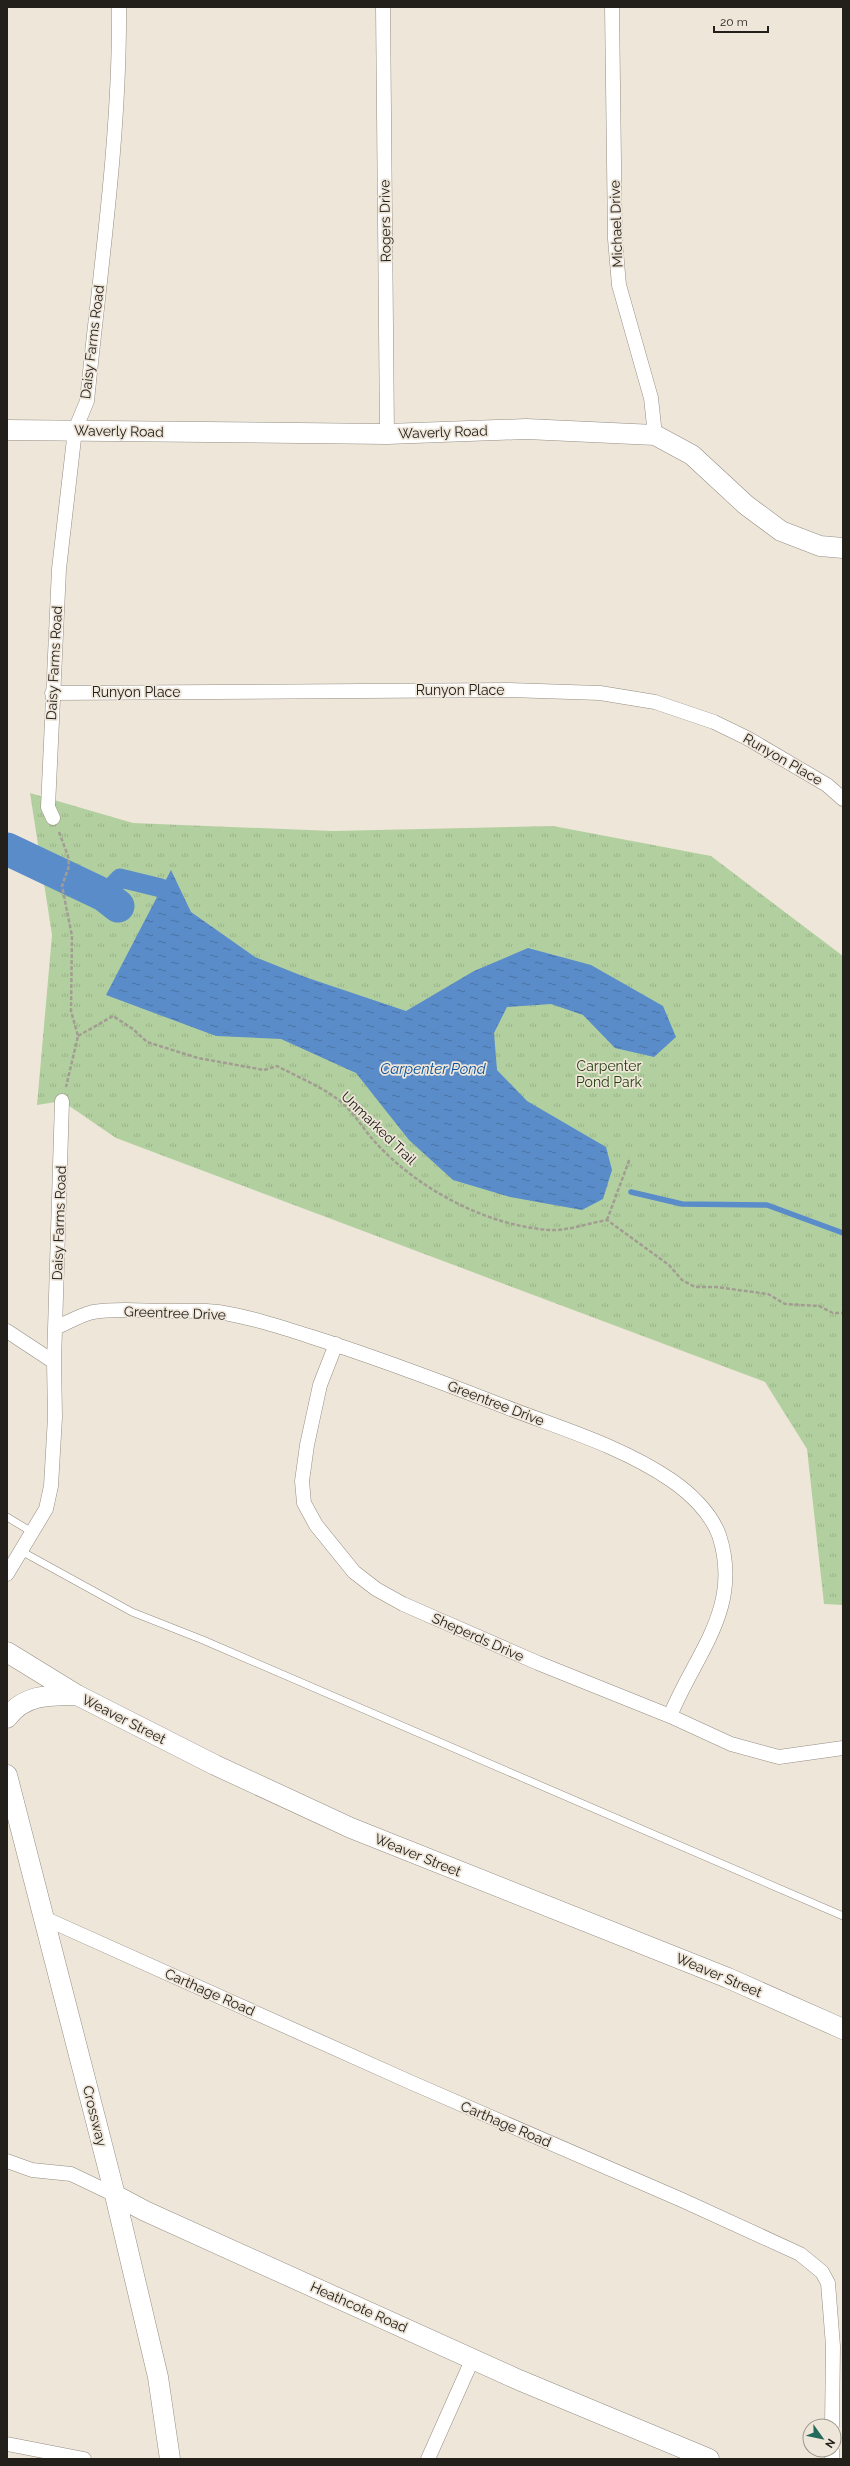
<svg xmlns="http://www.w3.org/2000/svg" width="850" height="2466" font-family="Raleway,sans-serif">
<defs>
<pattern id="park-tufts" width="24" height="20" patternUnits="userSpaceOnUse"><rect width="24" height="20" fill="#b2d09f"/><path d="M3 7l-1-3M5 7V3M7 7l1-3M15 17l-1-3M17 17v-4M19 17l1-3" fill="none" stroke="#99b288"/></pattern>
<pattern id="water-ripples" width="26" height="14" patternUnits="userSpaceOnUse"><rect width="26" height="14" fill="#5a8cca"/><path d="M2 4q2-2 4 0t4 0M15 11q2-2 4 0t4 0" fill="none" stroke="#4a72a3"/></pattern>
</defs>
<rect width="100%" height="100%" fill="#efe6da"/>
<path fill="url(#park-tufts)" d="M30 793 133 823 333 831 553 826 711 856 843 956V1605L824 1604 807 1449 765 1382 116 1138 62 1101 37 1105 52 935Z"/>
<path fill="url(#water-ripples)" d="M171 870 191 912 255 957 305 977 406 1011 474 971 528 948 591 965 663 1006 676 1037 654 1057 615 1048 583 1015 551 1004 507 1007 494 1033 497 1070 527 1101 606 1147 612 1170 603 1199 582 1210 510 1197 453 1180 409 1140 356 1073 281 1039 216 1036 106 995Z"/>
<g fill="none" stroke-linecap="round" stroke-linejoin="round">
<path stroke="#5a8cca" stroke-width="5.5" d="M631 1192 682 1204 767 1205 843 1233"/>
<path stroke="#5a8cca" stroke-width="19" d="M104 895 120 878 161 888"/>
<path stroke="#5a8cca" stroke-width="33" d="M7 849 104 895 118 906"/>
<g stroke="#948d81" stroke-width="8">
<path id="lane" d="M7 1517 32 1532
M21 1551 132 1612 203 1640 843 1916"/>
</g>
<g stroke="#948d81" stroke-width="15">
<path id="street" d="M383 7 387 434
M612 7 615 239 619 285 651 398 655 435
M52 693 509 690 600 693 655 702 714 722 747 738 827 785 843 799
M53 818 48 807 59 569 75 430 87 401C100 270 120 139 119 7
M55 1328C67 1323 80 1315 93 1312 117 1308 143 1311 167 1311 184 1311 202 1310 218 1312 250 1317 281 1327 312 1337 375 1357 436 1380 498 1404 556 1427 620 1445 671 1480 690 1493 711 1513 719 1535 743 1608 695 1654 670 1716
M7 1331 54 1362
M336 1344 320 1385 307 1445 302 1481 304 1503 316 1525 354 1572 376 1589 403 1604 538 1663 670 1716 731 1744 779 1757 843 1748
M7 1574 46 1509 51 1486 55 1417 54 1362 62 1101
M44 1918 410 2082 682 2200 800 2254 822 2272 828 2283 833 2346 832 2426
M7 2161 32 2170 71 2174 115 2195
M7 2444 84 2459
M832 2450V2459
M428 2459 473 2358"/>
</g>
<g stroke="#948d81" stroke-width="21">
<path id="secondary" d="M7 430 387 434 526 429 655 435 692 455 746 505 781 531 820 546 843 548
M7 1652 77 1695 215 1765 351 1828 728 1978 843 2029
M7 1718C24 1694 51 1695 77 1695
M7 1775 115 2195 158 2377 170 2459
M115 2195 145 2211 519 2380 709 2459"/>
</g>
<path stroke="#a39c93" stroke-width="2.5" stroke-dasharray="4 2" stroke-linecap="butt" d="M59 832 68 856 69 866 62 886 72 936 71 1011 78 1036 66 1087
M78 1036 113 1016 133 1029 147 1042 198 1058 264 1070 277 1066C296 1076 318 1085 336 1098 353 1110 362 1128 376 1143 418 1189 487 1226 550 1230 567 1231 589 1223 607 1220L669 1265 682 1280 695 1287H716L768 1294 785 1304 819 1306 833 1313H843
M607 1220 630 1158"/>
<use href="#lane" stroke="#fff" stroke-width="7"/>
<use href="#street" stroke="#fff" stroke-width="14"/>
<use href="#secondary" stroke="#fff" stroke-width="20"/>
</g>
<g text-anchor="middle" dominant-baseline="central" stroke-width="3.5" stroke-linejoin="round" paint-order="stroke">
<g font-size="14" fill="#23201b" stroke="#efe6da">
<text transform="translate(385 221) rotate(-91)">Rogers Drive</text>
<text transform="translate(616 224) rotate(-92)">Michael Drive</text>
<text transform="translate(92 342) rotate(-83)">Daisy Farms Road</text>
<text transform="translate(119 431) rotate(1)">Waverly Road</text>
<text transform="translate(443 432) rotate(-2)">Waverly Road</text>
<text transform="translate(54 663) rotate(-87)">Daisy Farms Road</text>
<text x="460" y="690">Runyon Place</text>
<text x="136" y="692">Runyon Place</text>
<text transform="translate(783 759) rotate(30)">Runyon Place</text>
<text transform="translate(379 1128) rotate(44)">Unmarked Trail</text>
<text transform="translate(59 1223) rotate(-88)">Daisy Farms Road</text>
<text transform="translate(175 1313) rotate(2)">Greentree Drive</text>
<text transform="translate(496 1403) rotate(21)">Greentree Drive</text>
<text transform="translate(478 1637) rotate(24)">Sheperds Drive</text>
<text transform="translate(124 1719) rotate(27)">Weaver Street</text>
<text transform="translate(418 1855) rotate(22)">Weaver Street</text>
<text transform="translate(719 1975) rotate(23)">Weaver Street</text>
<text transform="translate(210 1992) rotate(24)">Carthage Road</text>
<text transform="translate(95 2116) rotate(76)">Crossway</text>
<text transform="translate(506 2124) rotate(23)">Carthage Road</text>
<text transform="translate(359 2307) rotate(24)">Heathcote Road</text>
</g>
<g font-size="14" fill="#233f0c" stroke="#efe6da">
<text x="609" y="1066">Carpenter<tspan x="609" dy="16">Pond Park</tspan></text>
</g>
<g font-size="15" font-style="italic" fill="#05509b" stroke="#efe6da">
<text x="433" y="1069">Carpenter Pond</text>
</g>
</g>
<rect width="850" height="2466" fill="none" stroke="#23201b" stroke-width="16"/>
<g transform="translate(822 2438) rotate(123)"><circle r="19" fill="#efe6da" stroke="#9d978e"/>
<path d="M0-3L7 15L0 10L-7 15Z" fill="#246a5d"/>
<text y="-6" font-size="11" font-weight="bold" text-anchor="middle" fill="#23201b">N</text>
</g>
<path d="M714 26v6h54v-6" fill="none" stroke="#23201b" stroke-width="2"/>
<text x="720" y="26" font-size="12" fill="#23201b" stroke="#efe6da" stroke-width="3" paint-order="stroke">20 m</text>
</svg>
